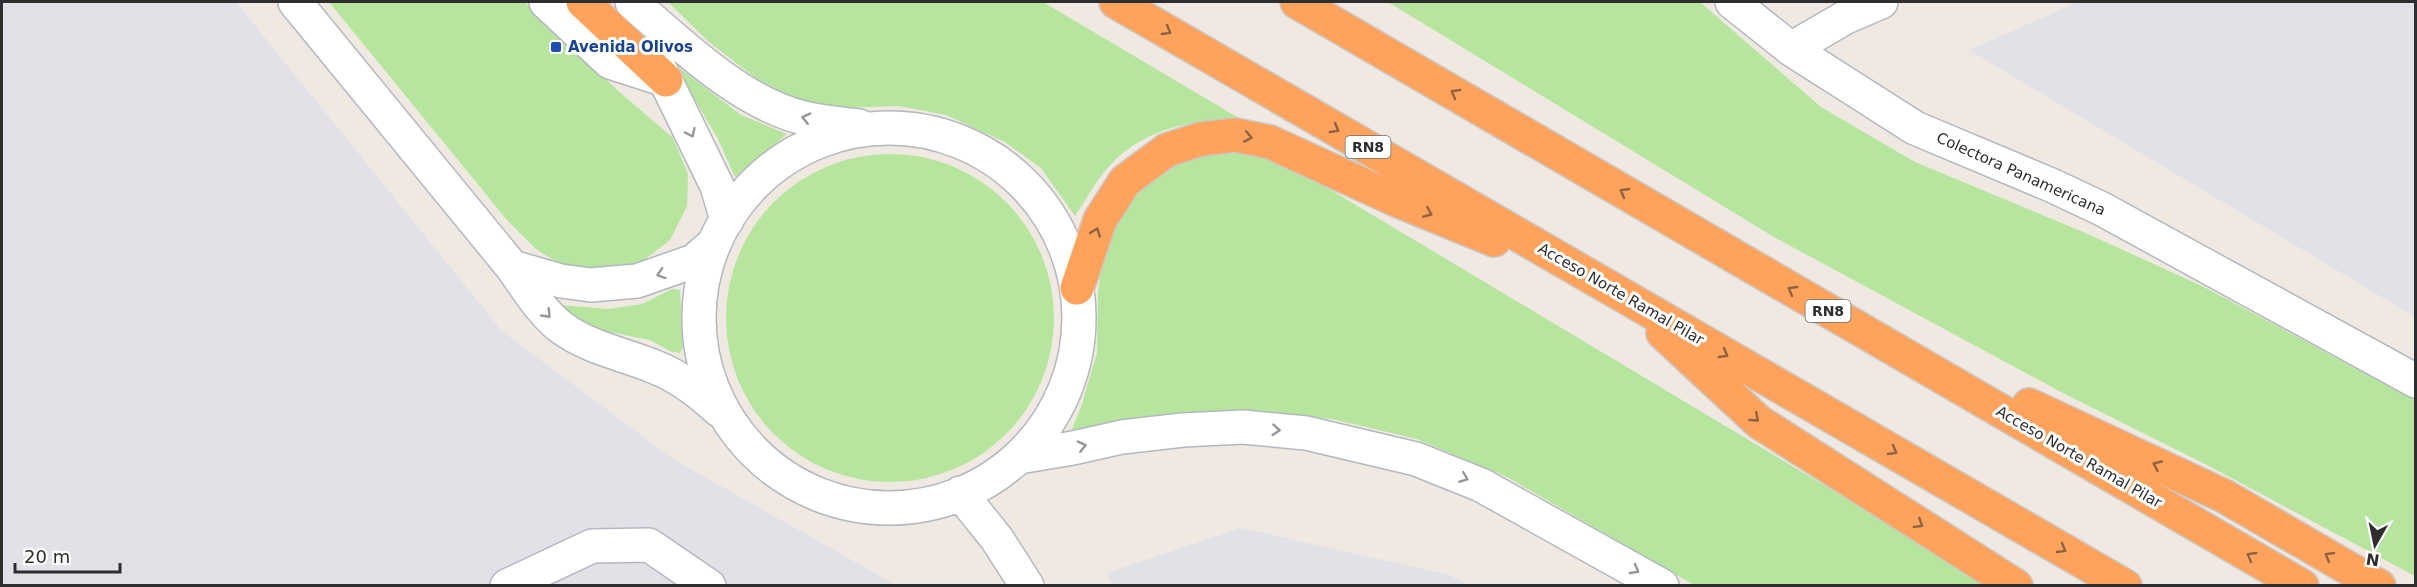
<svg xmlns="http://www.w3.org/2000/svg" width="2417" height="587" font-family="'DejaVu Sans',sans-serif">
<rect width="100%" height="100%" fill="#efe9e1"/>
<path fill="#e3e1e8" d="M2 2H236L502 331 673 459 896 585H2Z
M2078 2H2415V317L1969 50Z
M1241 528 1450 575 1468 585 1113 586 1107 573Z"/>
<path fill="#b6e59e" d="M329 2H525L616 89 673 138 688 174 687 206 670 240 640 263 611 273 567 268 537 250 507 220Z
M668 2H1043L1237 117C1191 122 1148 127 1113 162 1098 177 1087 198 1075 216L1041 168 1005 142 946 115 899 106 843 108 805 104 757 79 709 42Z
M1388 2H1700L1821 107 1915 162 2088 234 2204 287 2415 400V576L2205 464 2061 392 1774 237Z
M674 64 741 115 787 134 735 177 718 139Z
M1233 149 1289 165 1991 585H1694L1507 477 1417 439 1332 419 1237 413 1069 436 1081 407 1097 353 1098 295 1103 244 1118 214 1147 182 1182 157Z
M726 318a164 164 0 1 1 328 0a164 164 0 1 1-328 0Z
M672 289 680 290 683 347 680 353 672 352 650 340 600 330 574 318 559 305 608 309 642 304Z"/>
<g fill="none" stroke-linecap="round" stroke-linejoin="round">
<g stroke="#b4b7c1" stroke-width="36">
<path id="minor" d="M295 2 512 267C527 288 541 312 562 328 589 348 624 354 655 367 680 377 699 392 719 410
M546 2 610 62 666 80
M632 2C679 43 742 104 804 118 822 122 841 124 859 126
M1732 2 1791 49 1915 128 2051 185 2102 209 2416 381
M1791 49 1846 17 1881 2
M653 55 717 186 727 220
M699 318a190 190 0 1 1 380 0a190 190 0 1 1-380 0Z
M512 267 561 281 591 285 637 281 694 261 711 246
M1025 456 1073 448 1122 437 1183 430 1243 427 1306 433 1416 459 1481 485 1662 586
M960 493 997 539 1027 586
M507 586 592 546 649 545 709 586"/>
</g>
<g stroke="#c9c9c9" stroke-width="36">
<path id="highway" d="M583 2 666 80
M1116 2 2125 586
M1297 2 2302 586
M1077 288 1100 220 1125 181 1167 150 1201 139 1235 135 1270 142 1394 199 1494 240
M1663 333 1759 422 2016 586
M2029 405 2224 496 2379 586"/>
</g>
<use href="#minor" stroke="#fff" stroke-width="33"/>
<use href="#highway" stroke="#ffa35c" stroke-width="33"/>
</g>
<defs><path id="oneway-chevron" d="M-2-3.5L2.5 0L-2 3.5" fill="none" stroke-width="1.6" stroke-linecap="round" stroke-linejoin="round" transform="scale(1.5)"/></defs>
<g stroke="#8c6343">
<use href="#oneway-chevron" transform="translate(1167 31) rotate(30)"/>
<use href="#oneway-chevron" transform="translate(1455 93) rotate(-150)"/>
<use href="#oneway-chevron" transform="translate(1335 129) rotate(30)"/>
<use href="#oneway-chevron" transform="translate(1248 137) rotate(11)"/>
<use href="#oneway-chevron" transform="translate(1624 192) rotate(-150)"/>
<use href="#oneway-chevron" transform="translate(1428 213) rotate(23)"/>
<use href="#oneway-chevron" transform="translate(1096 232) rotate(-70)"/>
<use href="#oneway-chevron" transform="translate(1792 290) rotate(-150)"/>
<use href="#oneway-chevron" transform="translate(1724 354) rotate(30)"/>
<use href="#oneway-chevron" transform="translate(1755 418) rotate(41)"/>
<use href="#oneway-chevron" transform="translate(1893 451) rotate(30)"/>
<use href="#oneway-chevron" transform="translate(2157 465) rotate(-155)"/>
<use href="#oneway-chevron" transform="translate(1919 524) rotate(32)"/>
<use href="#oneway-chevron" transform="translate(2062 549) rotate(30)"/>
<use href="#oneway-chevron" transform="translate(2251 556) rotate(-150)"/>
<use href="#oneway-chevron" transform="translate(2329 556) rotate(-150)"/>
</g>
<g stroke="#969696">
<use href="#oneway-chevron" transform="translate(806 118) rotate(-167)"/>
<use href="#oneway-chevron" transform="translate(691 133) rotate(65)"/>
<use href="#oneway-chevron" transform="translate(661 274) rotate(162)"/>
<use href="#oneway-chevron" transform="translate(547 314) rotate(46)"/>
<use href="#oneway-chevron" transform="translate(1276 430) rotate(5)"/>
<use href="#oneway-chevron" transform="translate(1082 446) rotate(-13)"/>
<use href="#oneway-chevron" transform="translate(1464 478) rotate(22)"/>
<use href="#oneway-chevron" transform="translate(1635 570) rotate(30)"/>
</g>
<rect fill="#1a4fb4" stroke="#fff" stroke-width="2" x="550" y="41" width="12" height="12" rx="3"/>
<g text-anchor="middle" dominant-baseline="central" stroke-width="6" stroke-linejoin="round" paint-order="stroke">
<g fill="#fff" stroke="#6d6d6d" stroke-width="1.5">
<rect x="1345.5" y="136" width="45" height="22" rx="4.5"/>
<rect x="1805.5" y="300" width="45" height="22" rx="4.5"/>
</g>
<g font-size="14" font-weight="bold" fill="#2e2e2e">
<text x="1368" y="147">RN8</text>
<text x="1828" y="311">RN8</text>
</g>
<g font-size="15" font-weight="bold" fill="#164399" stroke="#fff" text-anchor="start">
<text x="568" y="47">Avenida Olivos</text>
</g>
<g font-size="15" fill="#2e2e2e" stroke="#fff">
<text transform="translate(2021 174) rotate(24)">Colectora Panamericana</text>
<text transform="translate(1621 294) rotate(30)">Acceso Norte Ramal Pilar</text>
<text transform="translate(2079 457) rotate(30)">Acceso Norte Ramal Pilar</text>
</g>
</g>
<rect width="2417" height="587" fill="none" stroke="#2e2e2e" stroke-width="6"/>
<g transform="translate(2375 545) rotate(189)" stroke="#ffffff" stroke-width="4.5" paint-order="stroke">
<path d="M0-4.5L10 22L0 15L-10 22Z" fill="#2e2e2e"/>
<text y="-9" font-size="16" font-weight="bold" text-anchor="middle" fill="#2e2e2e">N</text>
</g>
<path d="M15 563v9h105v-9" fill="none" stroke="#2e2e2e" stroke-width="3"/>
<text x="24" y="563" font-size="18" fill="#2e2e2e" stroke="#ffffff" stroke-width="4.5" paint-order="stroke">20 m</text>
</svg>
